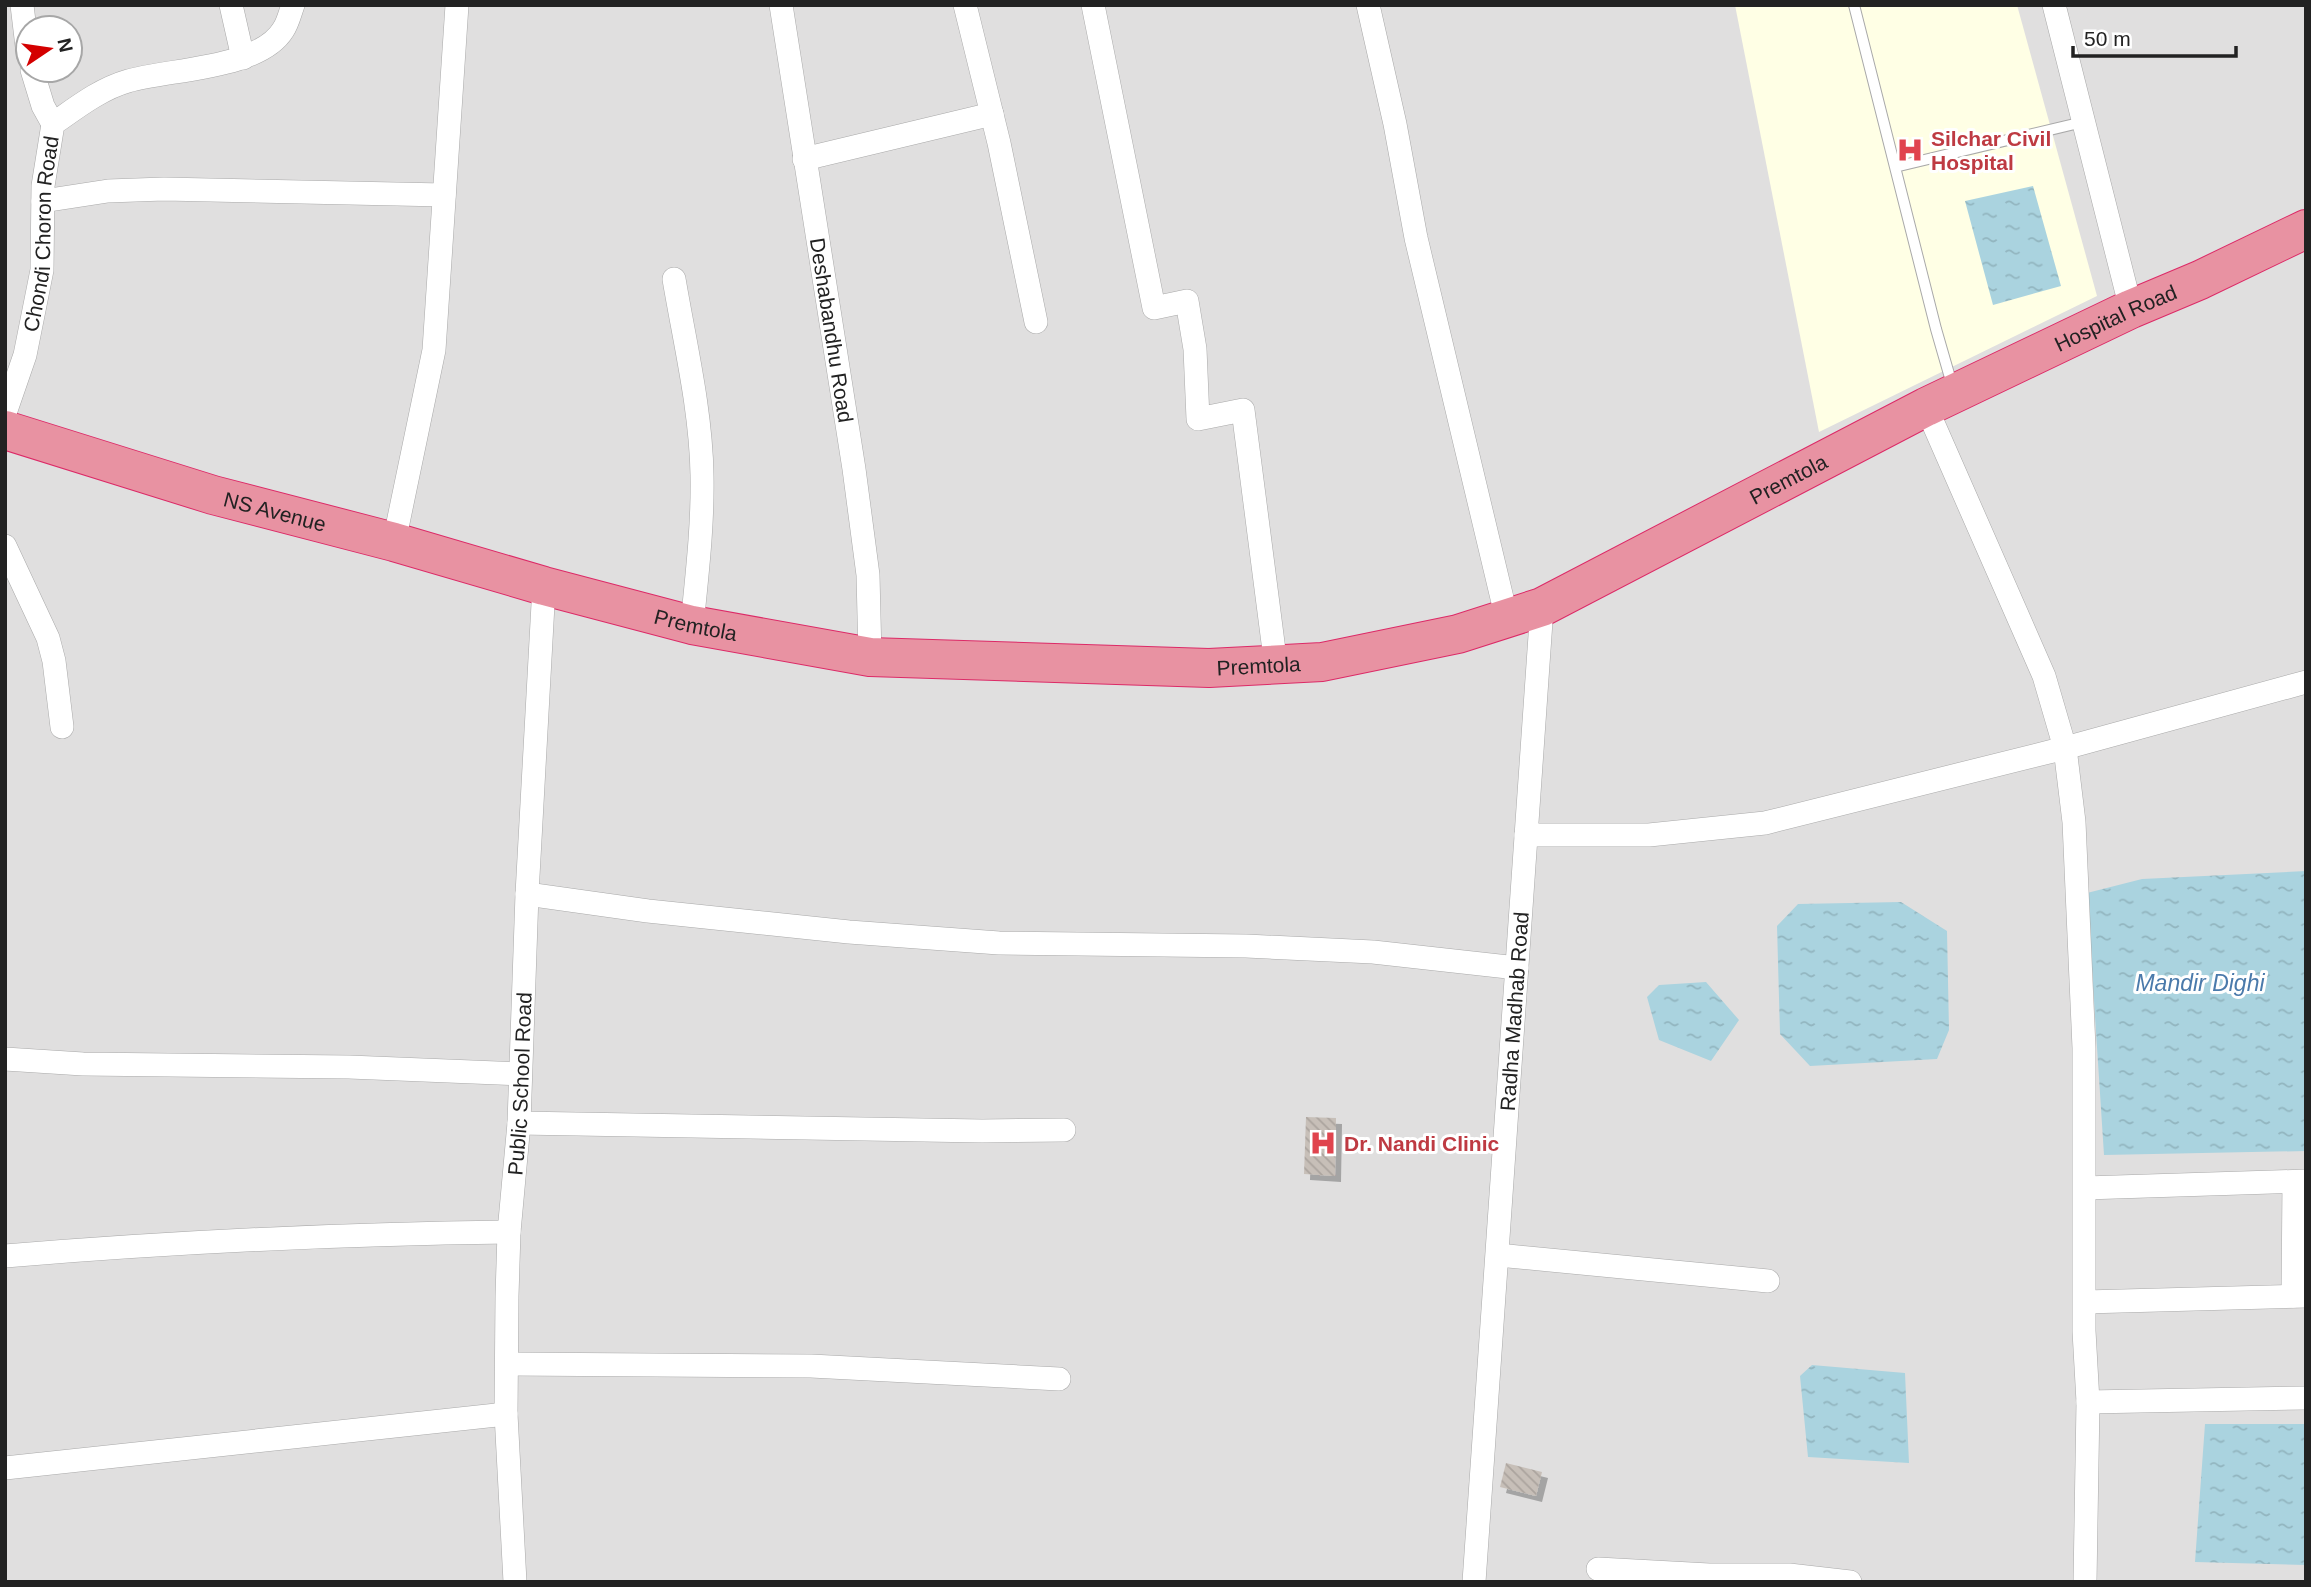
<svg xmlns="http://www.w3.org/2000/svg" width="2311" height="1587" font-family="Arial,sans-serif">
<defs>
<pattern id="water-ripples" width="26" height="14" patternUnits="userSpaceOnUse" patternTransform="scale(1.75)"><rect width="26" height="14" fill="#aad3df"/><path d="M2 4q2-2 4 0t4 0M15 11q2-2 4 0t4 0" fill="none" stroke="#92b5bf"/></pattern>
<pattern id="building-back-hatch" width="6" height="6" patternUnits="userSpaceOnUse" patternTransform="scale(1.75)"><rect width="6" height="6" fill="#c7bfb8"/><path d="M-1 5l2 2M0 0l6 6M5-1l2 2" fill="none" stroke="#aba49e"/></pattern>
<filter id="shadow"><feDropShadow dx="6" dy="6" stdDeviation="0" flood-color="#0004"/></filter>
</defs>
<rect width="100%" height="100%" fill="#f2efe9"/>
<path fill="#e0dfdf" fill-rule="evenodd" d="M5 5H2306V1582H5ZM28 28H70V70H28Z"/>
<path fill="#ffffe5" d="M1735 5H2017L2097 296 1819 432Z"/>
<path fill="url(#water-ripples)" d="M2033 186 2061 286 1993 305 1965 201Z
M2306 871V1151L2104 1155 2087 893 2142 879Z
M1901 902 1947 931 1949 1030 1937 1059 1810 1066 1780 1034 1777 926 1798 904Z
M1706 982 1739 1020 1711 1061 1659 1040 1647 997 1659 985Z
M1812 1365 1905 1373 1909 1463 1808 1457 1800 1376Z
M2205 1424H2306V1565L2195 1562Z"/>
<path fill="url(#building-back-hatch)" filter="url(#shadow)" d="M1306 1117 1336 1118 1335 1176 1304 1174Z
M1506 1463 1542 1472 1536 1496 1500 1487Z"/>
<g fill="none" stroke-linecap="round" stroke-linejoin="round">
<g stroke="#a9a9a9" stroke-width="12">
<path id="lane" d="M1854 5 1936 329 1953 388
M1895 167 2083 122"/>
</g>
<g stroke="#a9a9a9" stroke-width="24">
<g id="street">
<path d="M22 5 28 55"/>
<path d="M231 5 243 58"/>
<path id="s1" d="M781 5 854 469 868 575 870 657"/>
<path d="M965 5 999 143 1036 322"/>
<path d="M1093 5 1154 308 1187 301 1195 349 1198 419 1243 410 1276 666"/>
<path d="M1368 5 1395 124 1416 238 1507 619"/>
<path d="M2054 5 2131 309"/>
<path d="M32 70 43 106 53 124"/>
<path d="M804 159 992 114"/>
<path d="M43 201 108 191 164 189 444 195"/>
<path d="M674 279C685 344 701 410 702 475 703 525 697 575 692 625"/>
<path d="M1926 407 2044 676 2065 748 2074 822 2084 1048V1331L2088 1402 2085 1582"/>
<path id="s2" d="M5 413 25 355 42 270 43 186 53 124C76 108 100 89 128 81 169 69 259 69 283 30 288 23 290 13 293 5"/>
<path d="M394 542 434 350 457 5"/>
<path d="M5 546 48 638 54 661 62 727"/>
<path d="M1526 835H1649L1765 823 2065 748 2306 682"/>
<path d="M527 894 648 911 849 932 999 943 1246 946 1373 952 1517 968"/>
<path d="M5 1059 83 1064 349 1067 520 1074"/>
<path d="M519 1123 982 1131 1064 1130"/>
<path d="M2085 1188 2306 1181"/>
<path d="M1498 1255 1768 1281"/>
<path d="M5 1256C173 1242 341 1234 509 1232"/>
<path d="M2293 1296 2294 1182"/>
<path d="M2085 1302 2306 1296"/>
<path d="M507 1364 811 1366 1059 1379"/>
<path d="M2088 1402 2306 1398"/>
<path d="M5 1468 506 1414"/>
<path d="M1598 1569 1709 1575H1789L1850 1582"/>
<path id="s3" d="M515 1582 506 1414 507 1296 509 1232 519 1123 527 894 544 586"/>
<path id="s4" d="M1474 1582 1542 607"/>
</g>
</g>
<g stroke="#dc2a67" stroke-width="40">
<g id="highway">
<path id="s5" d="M5 430 213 495 394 542 544 586 692 625 870 657 1209 668 1322 662 1458 634 1542 607 1926 407 2131 309 2200 280 2306 229"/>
</g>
</g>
<use href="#lane" stroke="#fff" stroke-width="10"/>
<use href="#street" stroke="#fff" stroke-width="23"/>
<use href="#highway" stroke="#e892a2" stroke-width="38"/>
</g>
<defs>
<g id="hospital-bare" transform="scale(2.1)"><path d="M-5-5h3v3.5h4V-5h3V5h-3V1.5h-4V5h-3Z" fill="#e0444e" stroke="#fff" stroke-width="2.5" paint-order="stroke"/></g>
</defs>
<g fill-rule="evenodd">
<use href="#hospital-bare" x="1910" y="150"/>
<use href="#hospital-bare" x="1323" y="1143"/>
</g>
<g text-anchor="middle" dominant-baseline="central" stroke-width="6" stroke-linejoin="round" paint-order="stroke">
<g font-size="21" font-weight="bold" fill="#be3a42" stroke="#fff" text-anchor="start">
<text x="1931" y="138">Silchar Civil<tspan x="1931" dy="24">Hospital</tspan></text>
<text x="1344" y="1143">Dr. Nandi Clinic</text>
</g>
<g font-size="21" fill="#222" stroke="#fff">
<text stroke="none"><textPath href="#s2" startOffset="184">Chondi Choron Road</textPath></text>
<text stroke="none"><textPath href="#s5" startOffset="2217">Hospital Road</textPath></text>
<text stroke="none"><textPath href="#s1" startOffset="329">Deshabandhu Road</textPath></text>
<text stroke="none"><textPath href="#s5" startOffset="1852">Premtola</textPath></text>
<text stroke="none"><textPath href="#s5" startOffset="282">NS Avenue</textPath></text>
<text stroke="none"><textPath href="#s5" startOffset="718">Premtola</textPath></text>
<text stroke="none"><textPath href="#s5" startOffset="1284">Premtola</textPath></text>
<text stroke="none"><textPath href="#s4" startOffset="572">Radha Madhab Road</textPath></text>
<text stroke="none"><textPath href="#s3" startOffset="499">Public School Road</textPath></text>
</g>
<g font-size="23" font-style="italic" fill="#4a7aab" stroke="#fff">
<text x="2200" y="983">Mandir Dighi</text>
</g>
</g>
<rect width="2311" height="1587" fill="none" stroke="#222222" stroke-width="14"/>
<g transform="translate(49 49) rotate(77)"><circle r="33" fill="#ffffff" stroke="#a7a7a7" stroke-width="2"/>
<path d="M0-5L12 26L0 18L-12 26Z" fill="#d40000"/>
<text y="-10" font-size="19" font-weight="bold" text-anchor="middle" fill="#222222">N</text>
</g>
<path d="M2073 46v10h163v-10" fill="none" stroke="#222222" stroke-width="3.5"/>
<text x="2084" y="46" font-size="21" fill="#222222" stroke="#ffffff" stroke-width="5" paint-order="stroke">50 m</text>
</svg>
